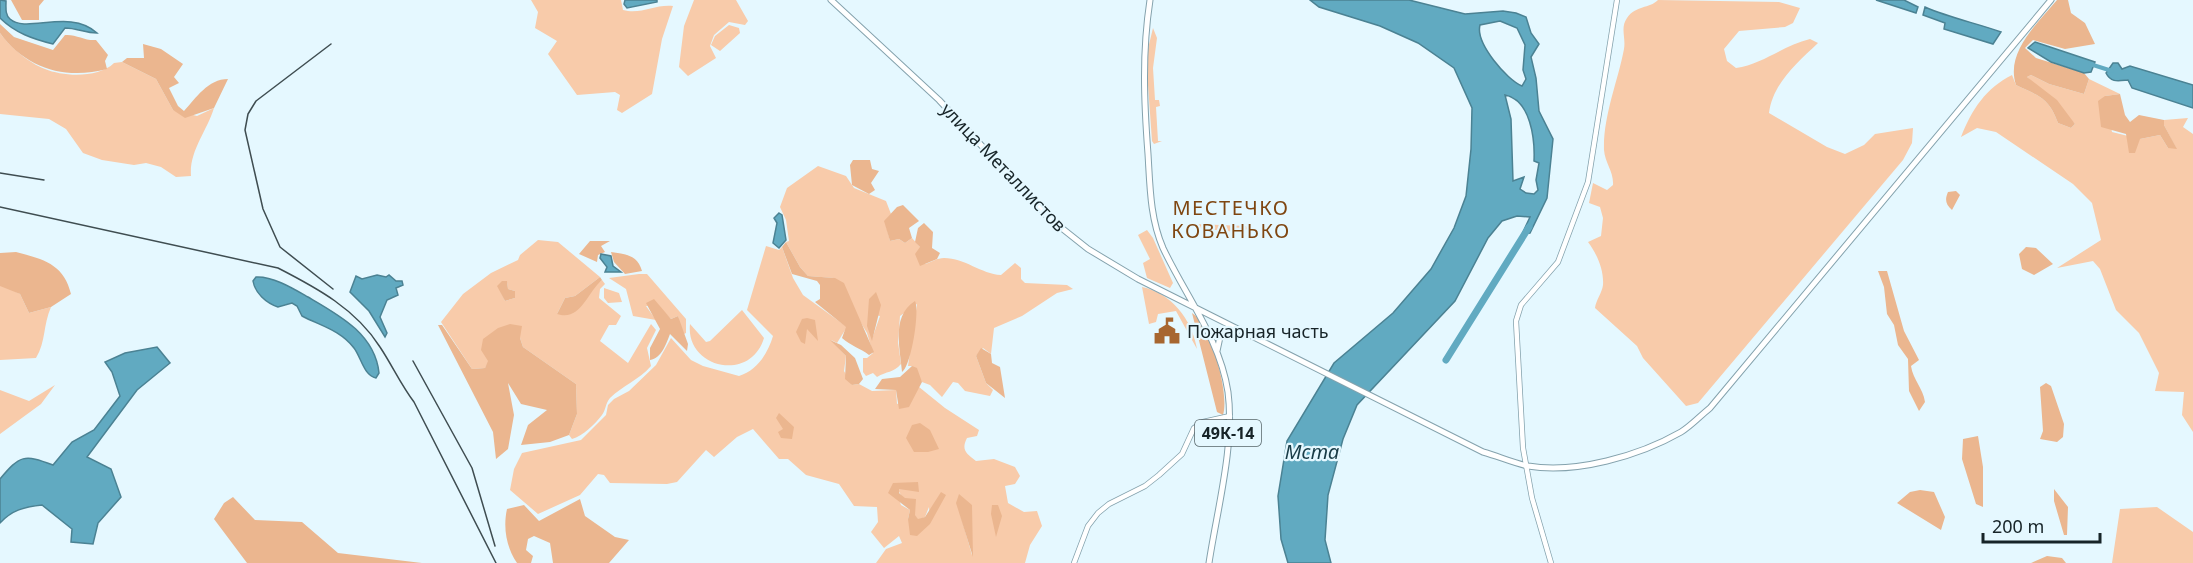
<svg xmlns="http://www.w3.org/2000/svg" width="2193" height="563" font-family="'Noto Sans',sans-serif">
<rect width="100%" height="100%" fill="#e5f8ff"/>
<path fill="#f8cbaa" fill-rule="evenodd" d="M531 0H621L623 10C641 15 655 4 673 6L662 39 652 94 622 113 617 110 620 95 615 92 577 95 548 54 557 41 535 28 538 12Z
M694 0H736L748 21 745 25 729 22 714 35 710 46 716 58 688 76 679 67 684 26Z
M1658 0 1779 2 1800 8 1793 23 1785 27 1739 31 1724 49 1727 61 1736 68C1763 64 1784 45 1810 39L1818 43C1797 63 1773 83 1769 113L1827 147 1845 154 1864 145 1875 134 1913 128 1912 143 1903 160 1698 403 1686 406 1643 358 1637 346 1595 308C1596 300 1602 293 1603 285 1604 270 1597 254 1588 242L1601 236 1603 218 1600 207 1589 203 1593 183 1607 190 1613 185C1614 172 1605 163 1604 150 1603 116 1618 81 1624 49 1626 37 1620 28 1627 18 1636 5 1649 9 1658 0Z
M729 25 739 28 740 33 720 51 711 45 715 36Z
M1153 28 1157 38 1153 68 1155 100H1159L1160 106 1156 107 1158 141H1162L1154 144 1152 141 1146 57Z
M0 33C10 47 29 63 45 69 64 77 99 78 114 63L122 62 156 79 173 110 197 116 214 108C207 131 189 151 191 176L176 177 161 167 146 163 134 165 102 160 83 153 66 129 49 119 0 114Z
M2012 75 2016 85C2039 96 2049 98 2058 123L2071 128 2075 124 2027 77 2031 75 2049 84 2084 94 2089 79 2120 94 2105 96 2112 132 2140 139 2160 135 2168 148H2176L2164 125V120L2188 118 2183 127 2193 134V432L2182 415 2184 392 2155 391 2159 373 2139 333 2116 310 2100 269 2093 261 2057 268 2101 240 2092 203 2073 184 1996 132 1977 128 1961 137C1972 109 1986 88 2012 75Z
M818 166 846 176 854 188 886 201 891 214 885 221 890 241 899 239 905 243 912 238 920 247 925 264C932 262 937 258 944 258 965 258 981 274 1001 275L1015 263 1021 268V279L1025 283 1067 285 1073 289 1057 293 1022 316 994 328 991 354 983 348 976 356 986 383 993 390 990 396 965 391 958 383 953 382 942 397 930 385 922 382 912 366H908L917 304 900 316 898 342 901 364C893 373 887 371 877 377L873 373 866 376 863 372V358H867L873 353 867 333 834 278 808 276 800 267 786 242 789 241 786 220 780 207 787 188ZM869 314 880 316 872 339Z
M1195 224 1246 226 1248 229 1236 232 1195 228Z
M1147 230 1153 238 1173 283 1170 288 1147 278 1143 263 1150 259 1138 235Z
M538 240 558 242 600 277 575 296 565 298 557 314 602 280 605 284 600 289 599 298 621 316 616 325H609L600 341 628 363 651 324 656 330 647 348 651 366C639 380 622 386 610 398 605 404 606 410 602 415 595 424 583 436 572 439L569 435 577 414 576 384 523 347 520 338 489 361 485 368 472 369 441 322 463 294 491 273 518 260 520 255ZM507 282 508 289 515 291V298L505 301 498 286Z
M766 246 779 250 782 247 793 278 803 295 847 327 837 343 831 340 846 356 844 371 852 385 859 384 872 391 896 390 897 404 911 399 919 387 945 408 979 430 977 436 967 438C961 450 966 453 976 461L994 459 1015 467 1020 476 1015 484 1005 486 1008 503 1024 512 1037 511 1042 526 1030 545 1025 563H876L886 549 902 543 899 536 884 548 871 532 878 522 877 507 854 506 839 484 806 475 788 459H779L753 429 737 437 714 457 706 450 677 482 667 484 610 483 604 475 598 474 580 495 538 514 510 490 514 469 522 453 581 440 606 415 608 405 614 399 629 391 656 365 671 338 691 360 703 366 739 376C757 371 768 353 773 336L747 310ZM893 483 918 520 925 517 929 507 930 524 908 519 910 510 901 505ZM957 503 972 505V555Z
M639 274H647L686 319V333L682 335 678 316 671 319 657 305 646 306 656 320 633 316 626 289 609 278Z
M3 285 20 294 29 313 51 307C43 325 46 341 36 358L0 360V286Z
M1142 287C1171 293 1192 319 1197 349L1176 311 1158 314 1156 322 1149 324Z
M604 288 619 293 622 302 608 303 604 298Z
M742 310 764 338C750 384 685 367 690 324L706 342 710 341Z
M55 385 41 404 0 434V390L29 401Z
M2157 507 2193 532V563H2112L2120 509Z"/>
<path fill="#ebb68f" d="M11 0H44L39 6V20H22Z
M2057 0H2068L2071 13 2085 23 2095 44 2065 49 2033 40 2025 48 2036 58 2084 73 2089 79 2084 94 2049 84 2031 75 2027 77 2057 100 2075 124 2071 128 2058 123C2049 98 2039 96 2016 85 2005 52 2038 23 2057 0Z
M0 24 14 37 53 50 65 35C76 34 85 41 96 40L108 55 105 61 107 69C66 80 26 69 0 33Z
M143 44 161 49 183 64 174 77 179 83 169 88 178 106 184 111C196 98 208 79 228 79L214 108 185 118 173 110 156 79 122 62 127 58H144Z
M2120 94 2125 115 2130 122 2139 115 2164 120V125L2177 149 2168 148 2160 135 2140 139 2135 153H2129L2126 134 2101 127 2098 101 2105 96Z
M853 160H870L872 169 879 171 871 183 875 190 869 194 852 185 850 165Z
M1956 191 1960 195 1952 210C1945 204 1945 199 1948 192Z
M903 205 919 221 909 228 912 238 905 243 899 239 890 241 884 221 897 207Z
M924 223 933 232 932 248 940 253 937 259 920 266 915 254 920 247 915 242 918 228Z
M590 241H610L601 246 605 252 598 255 597 262 579 254Z
M786 242 800 267 808 276 835 278 844 283 874 352 869 355C860 348 851 346 842 338L846 327 815 302 820 299V285L817 281 792 274 782 247Z
M2026 247 2036 248 2053 264 2034 275 2022 269 2019 254Z
M16 252C43 259 64 264 71 294L51 307 29 313 20 294 0 286V253Z
M611 252C625 254 638 255 642 271L625 274 614 262Z
M1878 271H1887L1904 331 1919 360 1911 366C1913 380 1923 388 1925 402L1919 411 1909 391 1908 359 1898 345 1894 325 1887 314 1884 287Z
M600 277 602 280C587 293 580 322 557 314L565 298 575 296Z
M502 281H507L508 289 515 291V298L505 301 497 286Z
M876 292 881 305 872 341 867 326 869 299Z
M654 299 671 319 678 316 688 344 687 351 670 334C666 344 662 358 650 360V348L660 329 646 303Z
M915 301C920 311 911 367 902 372 900 348 891 316 915 301Z
M1192 313C1210 324 1230 393 1223 415L1217 412Z
M807 318 815 320 818 341 807 329 805 344 801 342 796 332 802 319Z
M510 324 522 326 520 338 523 347 576 384 577 414 569 435 550 442 521 445 528 425 547 410 521 404 508 383 514 415 508 449 496 459 493 432 438 325H442L472 369 485 368 488 361 481 350 483 339 498 328Z
M830 340 841 345 855 358 863 379 859 384 852 385 845 379 846 356Z
M981 348 991 354 992 363 1000 367 1005 398 986 383 976 356Z
M912 366 917 368 922 382 909 407 899 409 896 390 875 389 882 379 900 377Z
M2046 383 2051 386 2064 424 2063 437 2057 442 2040 439 2043 431 2040 387Z
M779 413 794 427 792 439 781 438 778 432 783 429 776 418Z
M920 423 930 430 939 449 928 452H914L906 438 912 425Z
M1978 436 1983 467V507L1976 504 1962 459 1963 439Z
M918 482 919 492 899 489V493L905 498 916 499 915 515 918 519 925 517 941 492 946 495 930 524 917 536 910 535 908 519 910 510 888 493 893 483Z
M2054 489 2068 507 2067 535H2064L2054 501Z
M1920 490 1934 492 1945 517 1941 530 1897 503 1910 492Z
M959 494 972 505 973 557 956 503Z
M233 497 255 520 302 522 338 553 422 563H247L214 519 224 503Z
M580 499 585 516 615 537 629 540 609 563H553L550 543 534 536 528 539 526 550 533 556 531 563H517C506 547 503 527 507 509L524 505 539 521Z
M992 505H998L1002 516 996 537 991 514Z
M2047 556 2062 558 2066 563H2031Z"/>
<path fill="#61aac1" stroke="#4b8293" stroke-width="1.5" fill-rule="evenodd" d="M0 0 6 1C6 8 5 15 10 19 26 34 70 8 97 33 85 33 77 28 65 28L53 44C33 39 15 33 0 18Z
M625 0H657V2L627 8 624 4Z
M1310 0H1409L1465 14 1503 11 1516 13 1526 17 1531 33 1539 44 1531 57 1536 78 1539 111 1553 139 1547 198 1530 233 1522 234 1530 217 1517 216 1502 221 1488 238 1455 301 1357 405 1343 439 1328 495 1325 540 1331 563H1288L1281 539 1278 496 1287 441 1334 363 1393 313 1431 269 1454 228 1466 196 1471 149 1472 108 1454 68 1418 43 1380 26 1319 7ZM1500 21 1517 28 1525 45 1523 70 1526 79 1522 86C1507 80 1475 43 1480 25ZM1505 95C1531 100 1535 140 1534 161L1539 163 1536 180 1538 190 1534 194 1526 193 1520 189 1524 177 1513 181 1511 119Z
M1876 0H1904L1918 7 1916 13Z
M1925 7C1950 18 1976 23 2001 32L1993 44 1944 29 1945 23 1923 15Z
M2035 42 2095 62 2091 72 2084 73 2051 62 2028 48Z
M2113 63H2118L2122 69 2130 66 2193 85V108L2132 88 2128 80C2118 81 2111 83 2106 73Z
M779 213 782 215 786 240 779 248 773 243 777 223 774 218Z
M601 254 611 256 613 266 621 272H605L607 267 600 258Z
M377 275 386 277 389 275 396 281H402L403 285 396 288 398 295 387 300 380 317 387 333 385 337 369 311 350 292 356 276 362 279Z
M256 277C273 276 294 289 308 297 339 315 375 334 379 373L376 378C364 376 361 357 354 348 340 330 321 326 302 316L297 306 292 303 278 307C266 303 255 293 253 281Z
M157 347 170 363 137 390 87 457 111 469 121 497 98 523 93 544 71 542 72 529 42 505C24 507 12 510 0 523V479C20 455 24 454 53 465L72 442 94 430 120 396 112 372 105 362 125 353Z"/>
<g fill="none" stroke-linecap="round" stroke-linejoin="round">
<path stroke="#61aac1" stroke-width="4" d="M2090 64 2112 71"/>
<path stroke="#61aac1" stroke-width="7" d="M1446 360 1529 227"/>
<g stroke="#84a2ad" stroke-width="6">
<path id="minor" d="M1074 563 1088 526 1098 513 1109 504 1145 486 1159 475 1182 454 1194 428 1203 422 1230 416
M1551 563 1532 498 1523 448 1516 321 1521 305 1558 262 1588 182 1617 0"/>
</g>
<g stroke="#84a2ad" stroke-width="7">
<path id="major" d="M831 0 939 100 1049 218 1088 249 1138 279 1483 452C1498 456 1513 463 1528 466 1576 474 1639 456 1681 432 1691 426 1700 416 1710 408L2051 0
M1150 0C1142 52 1144 102 1148 154 1150 186 1150 218 1163 248 1185 295 1220 339 1228 392 1235 445 1217 510 1209 563
M1217 351 1220 337 1227 329H1236"/>
</g>
<use href="#minor" stroke="#fff" stroke-width="4.5"/>
<use href="#major" stroke="#fff" stroke-width="5"/>
<path stroke="#3f4d51" stroke-width="1.5" d="M331 44 256 101 248 114 245 130 263 209 280 247 333 289
M0 173 44 180
M0 207 278 268C317 288 356 309 380 347 392 365 401 385 414 402L496 563
M413 361 472 468 495 546"/>
</g>
<defs>
<g id="civic-bare" transform="scale(2.07)"><path d="M-.6-6.5H3V-4.5H.6V-3L4-1V1h2V6H-6V1h2V-1L-.6-3ZM-1.2 2.5V6h2.4V2.5Z" fill="#a76630" stroke="#e5f8ff" stroke-width="2.5" paint-order="stroke"/></g>
</defs>
<g fill-rule="evenodd">
<use href="#civic-bare" x="1167" y="331"/>
</g>
<g text-anchor="middle" dominant-baseline="central" stroke-width="4.5" stroke-linejoin="round" paint-order="stroke">
<rect fill="#e5f8ff" stroke="#556468" stroke-width="1.5" x="1195" y="420" width="66" height="26" rx="4.5"/>
<g font-size="16" font-weight="bold" fill="#172428">
<text x="1228" y="433">49К-14</text>
</g>
<g font-size="18" fill="#172428" stroke="#e5f8ff">
<text transform="translate(1004 167) rotate(46)">улица Металлистов</text>
</g>
<g font-size="18" fill="#172428" stroke="#e5f8ff" text-anchor="start">
<text x="1187" y="331">Пожарная часть</text>
</g>
<g font-size="20" letter-spacing="1.5" fill="#7f4611" stroke="#e5f8ff">
<text x="1231" y="207">МЕСТЕЧКО<tspan x="1231" dy="23">КОВАНЬКО</tspan></text>
</g>
<g font-size="20" font-style="italic" fill="#193c47" stroke="#e5f8ff">
<text x="1312" y="451">Мста</text>
</g>
</g>
<path d="M1983 533v9h117v-9" fill="none" stroke="#172428" stroke-width="3"/>
<text x="1992" y="533" font-size="18" fill="#172428" stroke="#e5f8ff" stroke-width="4.5" paint-order="stroke">200 m</text>
</svg>
